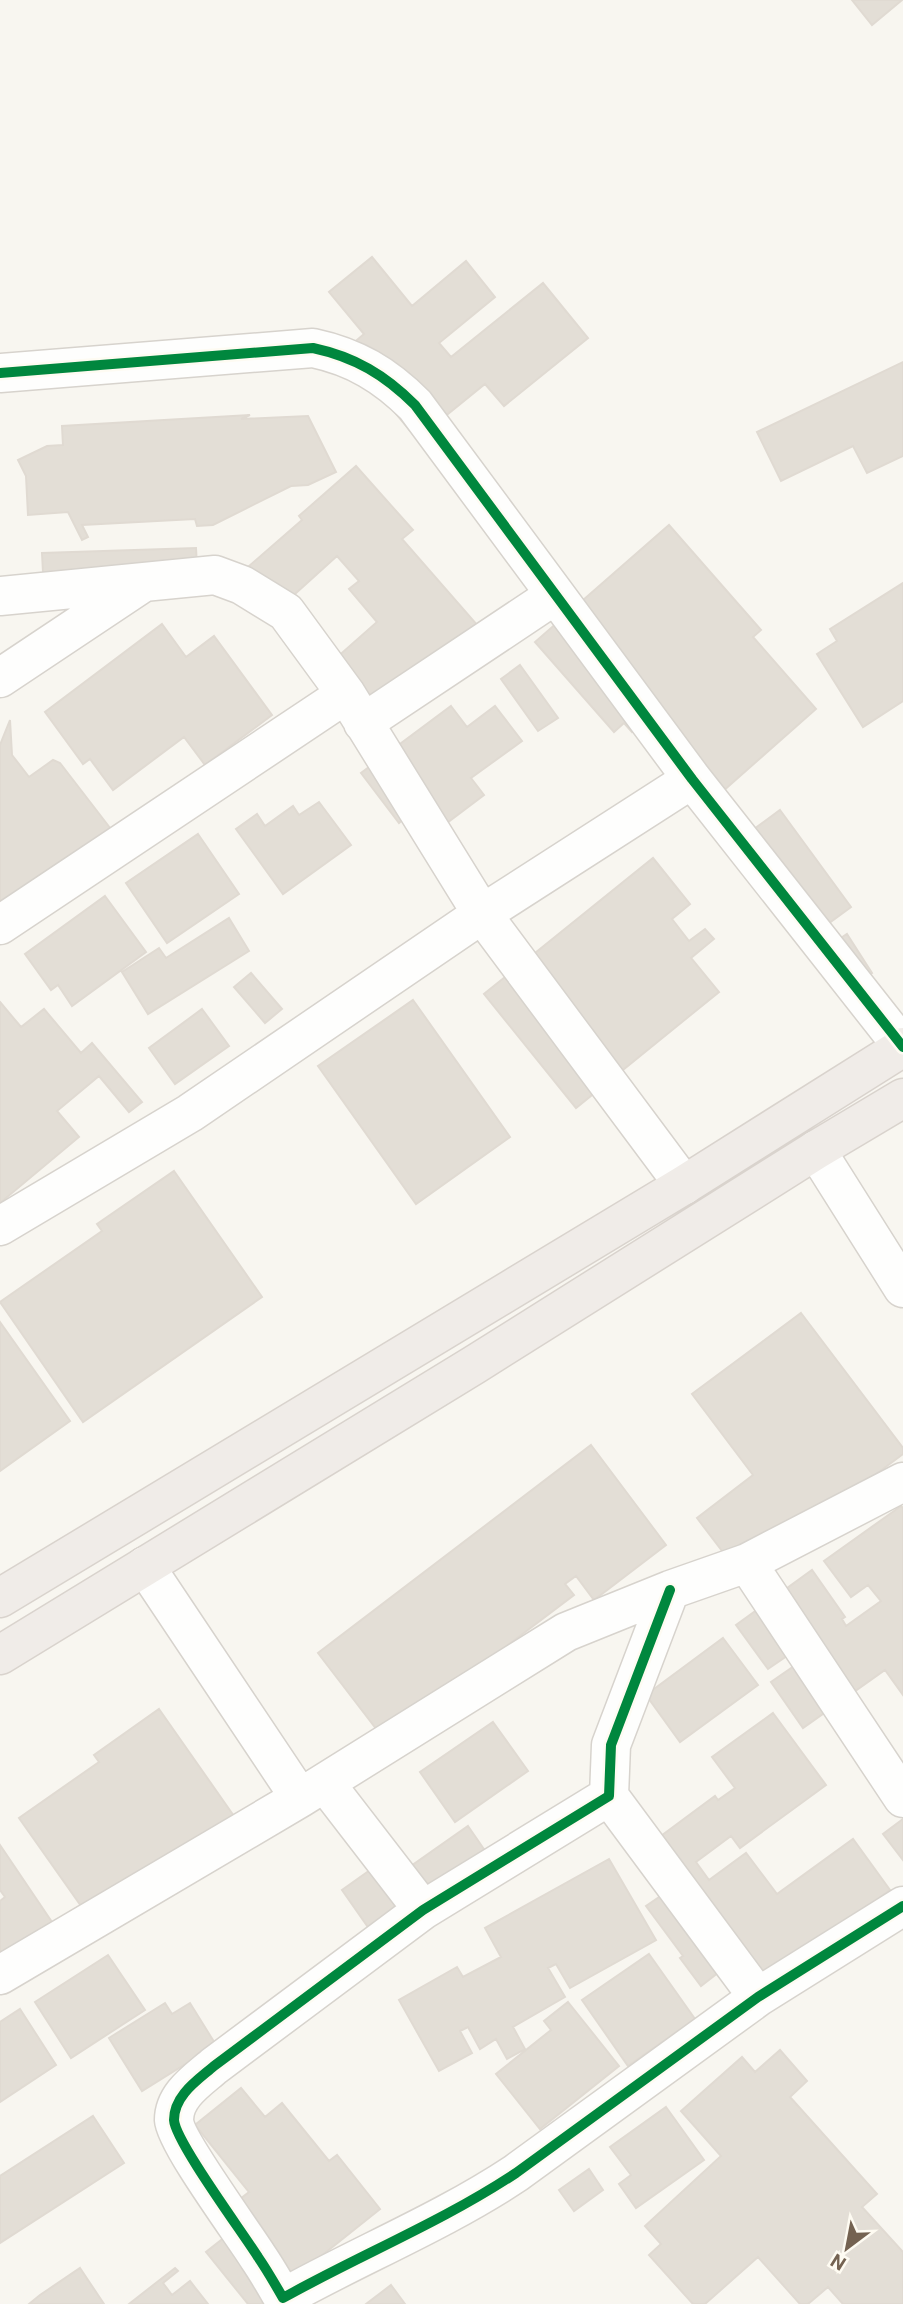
<svg xmlns="http://www.w3.org/2000/svg" width="903" height="2304" font-family="Roboto,sans-serif">
<rect width="100%" height="100%" fill="#f8f6f0"/>
<path fill="#e3ded6" stroke="#e0dad2" stroke-width="2" d="M852 0H902L872 25Z
M372 257 412 306 466 261 495 297 439 343 451 357 543 283 588 338 504 406 485 384 417 439 344 351 364 334 329 292Z
M903 362V456L867 473 853 446 781 481 757 432Z
M250 415 241 419 308 416 336 472 308 485 291 486 213 525 197 526 195 519 82 525 88 537 82 540 68 512 28 515 26 476 18 460 47 446 63 445 62 426Z
M356 466 413 530 402 539 479 627 377 706 335 659 377 622 349 589 359 581 337 556 275 612 241 573 302 520 299 516Z
M669 525 761 630 753 637 816 709 714 799 645 721 632 732 624 723 614 732 535 642Z
M196 548 198 585 44 591 42 553Z
M903 583V701L863 727 817 654 837 641 830 629Z
M162 624 186 657 214 636 272 715 205 765 184 737 113 790 90 759 83 764 45 712Z
M520 665 558 718 538 731 501 679Z
M451 706 467 727 495 706 522 741 471 778 484 795 423 841 406 817 399 823 361 773Z
M10 720 12 755 29 777 53 760 60 763 117 837 98 851 83 846 38 880 0 923V745Z
M319 802 351 845 283 894 236 829 257 814 265 826 293 806 299 815Z
M780 810 851 907 810 937 739 840Z
M198 834 239 894 167 943 126 883Z
M653 858 690 904 672 919 689 941 705 929 714 939 691 958 719 992 576 1108 484 994Z
M105 896 146 952 72 1006 58 985 51 990 25 954Z
M229 918 249 951 148 1014 122 972 159 948 166 958Z
M847 934 872 973 855 985 829 946Z
M251 973 282 1009 265 1023 234 987Z
M413 1000 510 1137 416 1204 318 1066Z
M0 1002 21 1027 44 1009 81 1053 92 1043 142 1102 129 1112 99 1076 57 1111 79 1137 0 1203Z
M202 1009 229 1046 175 1084 149 1048Z
M174 1171 262 1297 83 1422 0 1302 102 1231 97 1224Z
M801 1313 903 1448V1454L800 1531 738 1572 697 1518 753 1475 692 1394Z
M0 1322 70 1421 0 1471Z
M591 1445 666 1545 594 1600 576 1576 565 1584 574 1595 384 1739 318 1653Z
M901 1506 903 1508V1695L885 1670 803 1728 771 1682 794 1666 787 1656 768 1669 736 1625 812 1570 845 1617 842 1619 846 1626 881 1601 868 1585 851 1597 824 1561Z
M723 1638 758 1685 680 1742 646 1695Z
M159 1709 236 1819 91 1920 19 1818 99 1762 94 1755Z
M773 1713 826 1785 740 1848 731 1836 696 1862 709 1880 746 1853 777 1894 853 1839 890 1890 743 1997 723 1969 701 1986 680 1958 683 1956 646 1906 662 1895 634 1856 715 1796 718 1800 735 1788 712 1757Z
M493 1722 528 1771 455 1822 420 1772Z
M903 1819V1860L883 1834Z
M468 1826 499 1871 384 1950 342 1890 397 1851 408 1868Z
M0 1845 56 1928 0 1966V1901L5 1897 0 1890Z
M609 1859 656 1940 570 1988 556 1964 548 1968 565 1997 513 2027 525 2049 507 2059 496 2039 480 2049 468 2027 460 2031 472 2053 439 2071 399 2000 457 1967 463 1977 501 1957 485 1928Z
M649 1954 695 2019 628 2066 582 2000Z
M108 1955 145 2010 71 2058 35 2002Z
M568 2002 619 2066 540 2129 496 2074 551 2030 544 2021Z
M165 2003 172 2014 190 2003 216 2045 142 2091 109 2038Z
M20 2009 56 2065 0 2102V2022Z
M780 2050 807 2081 790 2097 877 2194 862 2207 903 2252V2304H843L828 2287 808 2304H800L758 2257 705 2304H693L649 2255 661 2244 645 2226 721 2156 681 2111 742 2057 755 2072Z
M241 2088 265 2117 282 2103 329 2161 337 2155 380 2209 261 2304H248L206 2252 235 2229 222 2213 249 2192 195 2125Z
M666 2107 704 2160 636 2208 619 2184 631 2175 610 2147Z
M93 2116 124 2163 0 2243V2176Z
M589 2169 603 2190 574 2211 559 2190Z
M80 2268 104 2304H29L40 2295Z
M175 2268 178 2271 163 2283 172 2295 190 2281 208 2304H129Z
M391 2285 405 2304H366Z"/>
<g fill="none" stroke-linecap="round" stroke-linejoin="round">
<g stroke="#d7d3cd" stroke-width="41">
<path id="minor" d="M0 373 313 348C355 357 385 375 415 405L692 779 903 1047
M0 596 215 575 242 585 286 612 346 694 482 914 684 1185
M0 678 141 584
M363 723 555 595
M0 925 346 694
M816 1150 903 1288
M0 1226 190 1113 482 914 692 779
M747 1563 903 1798
M145 1566 300 1798
M670 1590 611 1745 609 1796 423 1910 214 2066C198 2080 174 2095 174 2120 175 2141 243 2233 258 2257 267 2270 275 2284 283 2298 360 2255 442 2222 516 2173L758 1997 903 1906
M325 1783 423 1910
M609 1796 758 1997
M0 1975 300 1798 566 1632 670 1590 747 1563 903 1482"/>
</g>
<g stroke="#d9d3cd" stroke-width="41">
<path id="highway" d="M0 1598 684 1185 903 1047
M0 1655 474 1365 816 1150 903 1098"/>
</g>
<use href="#minor" stroke="#fefefd" stroke-width="38"/>
<use href="#highway" stroke="#f0ece8" stroke-width="38"/>
<g stroke="#fefbf2" stroke-width="15">
<path id="cycleway" d="M0 373 313 348C355 357 385 375 415 405L692 779 903 1047
M670 1590 611 1745 609 1796 423 1910 214 2066C198 2080 174 2095 174 2120 175 2141 243 2233 258 2257 267 2270 275 2284 283 2298 360 2255 442 2222 516 2173L758 1997 903 1906"/>
</g>
<use href="#cycleway" stroke="#00873e" stroke-width="10"/>
</g>
<g transform="translate(847 2248) rotate(212)" stroke="#fefbf2" stroke-width="5" paint-order="stroke">
<path d="M0-5L12 26L0 18L-12 26Z" fill="#746251"/>
<text y="-10" font-size="19" font-weight="bold" text-anchor="middle" fill="#746251">N</text>
</g>
</svg>
